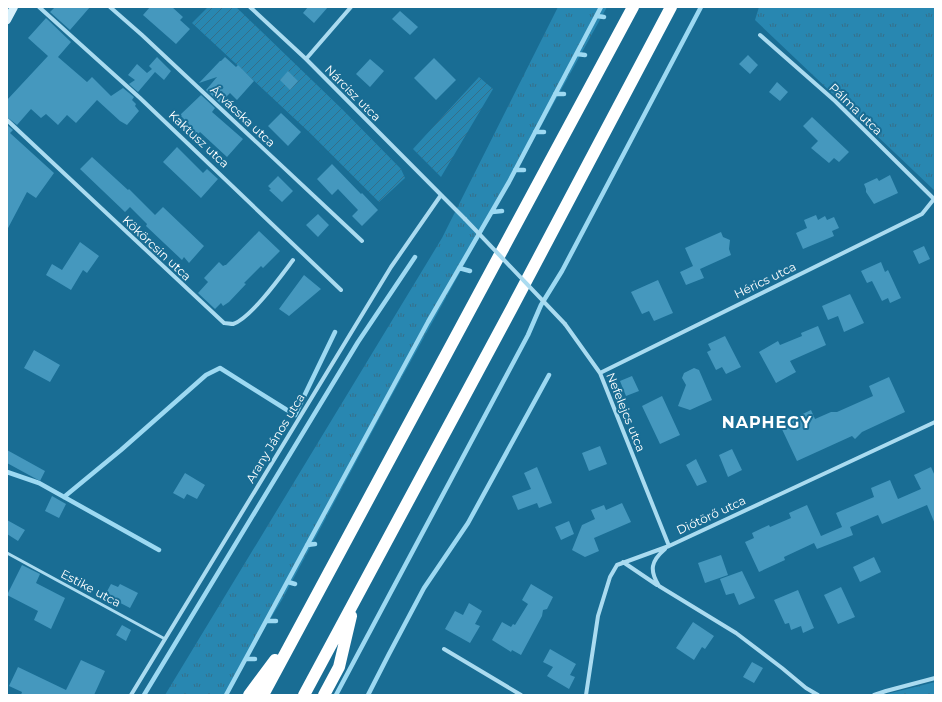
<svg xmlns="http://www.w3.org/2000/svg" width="942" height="702" font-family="Montserrat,sans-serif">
<defs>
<pattern id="grass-tufts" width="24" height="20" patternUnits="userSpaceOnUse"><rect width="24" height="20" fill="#2887b1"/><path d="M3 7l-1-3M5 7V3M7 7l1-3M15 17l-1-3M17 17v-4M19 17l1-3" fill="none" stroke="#366f89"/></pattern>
<pattern id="garden-furrows" width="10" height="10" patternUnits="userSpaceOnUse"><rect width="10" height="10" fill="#2887b1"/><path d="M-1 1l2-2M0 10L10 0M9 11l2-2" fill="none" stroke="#366f89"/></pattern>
</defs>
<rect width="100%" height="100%" fill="#196d94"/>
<path fill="url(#grass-tufts)" d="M558 7H607L387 404 283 598 224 695H165L442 238Z
M759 7H935V191L755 20Z
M935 682V695H883Z"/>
<path fill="url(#garden-furrows)" d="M208 7H236L343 110 401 169 405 178 379 202 309 132 192 23Z
M479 77 493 89 441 177 413 149Z"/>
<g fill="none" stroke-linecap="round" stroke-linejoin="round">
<path stroke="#9dd9f2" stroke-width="4.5" d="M597 16 604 17
M577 54 585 55
M555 94H564
M535 132H544
M515 170H524
M492 212 502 211
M459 268 470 271
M7 472 39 483 159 550
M64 497 121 450 206 375 220 368 295 415 335 332
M307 545 315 544
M288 582 295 584
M266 621H276
M246 659H255
M144 695 358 342 415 257
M226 695 428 322 509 182 601 7
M336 695 528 335 541 305 562 271 701 7
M368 695 389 654 424 588 468 523 549 375"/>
</g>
<path fill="#4598be" d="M55 7H90L70 30 50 12Z
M150 7H172L183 17 180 20 190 29 176 44 143 15Z
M308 7H328L314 23 303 13Z
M400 11 418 27 410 35 392 19Z
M46 18 71 42 58 57 87 82 92 77 111 96 123 88 134 97 132 100 136 104 135 106 139 111 127 125 120 121 97 100 76 123 67 115 58 125 46 114 41 118 31 109 17 125 7 117V100L48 56 28 38Z
M748 55 758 65 750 74 739 64Z
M157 57 171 71 164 80 155 72 138 92 129 84 135 80 128 75 137 64 147 73 152 69 149 66Z
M225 57 236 67 238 65 254 81 237 100 230 93 220 103 206 90 217 77 199 83 220 61H221Z
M434 58 456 80 436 100 414 78Z
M370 59 384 71 370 87 356 74Z
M288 71 298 81 290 90 280 80Z
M777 82 788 92 780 101 769 92Z
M201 95 215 108 212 112 243 139 227 157 200 132 193 139 184 129 189 124 180 115Z
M281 113 301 132 288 146 268 126Z
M812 117 849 152 839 162 834 158 829 163 811 148 818 141 803 126Z
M7 125 13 130 10 133 54 173 36 198 27 192 7 230Z
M177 147 203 173 207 169 218 179 201 198 163 162Z
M92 157 128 190 129 189 155 215 163 207 204 246 189 263 184 257 182 260 146 226 147 224 130 207 125 212 80 169Z
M332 164 361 194 362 193 378 210 362 226 352 216 358 210 338 189 332 195 317 179Z
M890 175 898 193 874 204 866 192V189L864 184 877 178 879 181Z
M278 176 293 191 282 202 269 190 271 189 268 186Z
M318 214 329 225 318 237 306 225Z
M816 215 818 220 825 216 827 220 834 217 839 228 832 231 834 236 803 249 796 233 807 228 804 220Z
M259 231 280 251 263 268 261 266 244 283 246 284 229 302 223 306 221 303 215 309 198 293 208 282 204 278 219 262 223 266 225 265H226Z
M721 232 723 237 730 240 729 249 731 255 700 269 704 278 686 285 680 272 693 266 685 248Z
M80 242 99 256 87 273 83 270 71 290 46 275 52 264 62 270Z
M924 246 930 259 919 264 913 251Z
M881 262 885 272 888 270 901 298 890 303 888 298 882 301 872 281 867 283 861 271Z
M304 275 321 289 289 316 279 309Z
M658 280 673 313 654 321 649 311 642 314 631 292Z
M850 294 864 323 844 332 838 316 828 320 822 306Z
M818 326 826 345 790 361 796 372 776 383 759 352 778 341 780 345 802 336 801 333Z
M725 336 741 367 726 374 722 367 716 370 707 352 711 350 708 344Z
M34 350 60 365 50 382 24 368Z
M694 368 699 370 712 400 690 410 678 406 686 385 682 378 684 373Z
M632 376 639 391 626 396 620 381Z
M889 377 905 412 862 432 855 439 852 436 797 461 780 425 811 410 815 419 831 412H837L873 396 869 386Z
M662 396 680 435 660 444 642 406Z
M600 446 607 464 589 471 582 453Z
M732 449 742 470 728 477 719 455Z
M7 450 45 471 40 481 7 463Z
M696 459 707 482 697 486 686 465Z
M537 467 552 503 539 508 537 503 518 510 512 496 531 489 524 473Z
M931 467 935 476V524L927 505 882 524 878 515 850 527 853 535 817 549 814 543 784 557 785 560 759 572 745 542 754 538 752 533 769 525 770 527 791 518 789 513 807 505 821 536 842 527 836 513 874 497 871 488 890 480 898 499 921 489 914 475Z
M185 473 205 485 197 499 187 494 184 499 173 493Z
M52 496 66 504 59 518 45 511Z
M622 503 631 522 594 538 599 551 585 557 572 550 582 525 595 519 591 510 604 505 606 510Z
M7 520 25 530 18 541 7 534Z
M569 521 574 534 561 540 555 527Z
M721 555 728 575 705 583 698 563Z
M874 557 881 572 860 582 853 567Z
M22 565 40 574 36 583 65 598 51 629 34 620 38 611 7 595Z
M742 571 755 598 739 605 734 593 726 595 720 579Z
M111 584 118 587 120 584 138 593 130 608 105 595Z
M531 584 553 597 547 609 543 610 542 616 521 655 512 650 511 652 492 640 502 622 511 627 513 624 515 625 528 604 522 600Z
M841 587 855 617 838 624 824 595Z
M798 590 814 628 803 633 801 626 791 630 789 623 785 624 774 600Z
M469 603 482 611 475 624 480 626 470 643 445 629 455 611 463 615Z
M693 622 714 636 705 649 702 647 694 660 676 648Z
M122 625 131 630 126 641 116 635Z
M550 649 576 664 570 675 575 677 569 689 547 676 553 667 543 662Z
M81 660 105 671 94 695H21L22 692 9 686 18 667 66 690Z
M752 662 763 668 754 683 743 677Z"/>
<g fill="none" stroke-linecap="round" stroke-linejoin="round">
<path stroke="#aadbf0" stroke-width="3" d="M7 553 165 639"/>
<path stroke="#aadbf0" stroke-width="4" d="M39 7 140 98 341 290
M110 7 142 35 362 241
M250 7 306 59 465 219
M760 35 835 101 935 200
M306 59 351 7
M7 120 224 323C226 323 231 324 233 324 251 318 281 276 293 260
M565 324 600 373 669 546
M600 373 922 214 934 199
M665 549C651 561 649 570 659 586L736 633 782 668 806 688 818 695
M623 562 657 585
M444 649 521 695
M131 695 391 267 441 195
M586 695 598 616 610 577 617 565 669 546 935 422
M874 695 886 691 935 678"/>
<path stroke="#d8f0fb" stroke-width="8" d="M7 20 14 7"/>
<path stroke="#fff" stroke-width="12" d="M249 695 275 660
M263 695 633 7
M304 695 513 306 671 7
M324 695 339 667 351 616"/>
<path stroke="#aadbf0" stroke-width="4" d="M465 219 565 324"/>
</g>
<g text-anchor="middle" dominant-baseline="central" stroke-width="4" stroke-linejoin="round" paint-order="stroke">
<g font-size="12" fill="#fff" stroke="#196d94">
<text transform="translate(353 93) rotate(45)">Nárcisz utca</text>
<text transform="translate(856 109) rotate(44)">Pálma utca</text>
<text transform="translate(243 116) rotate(43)">Árvácska utca</text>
<text transform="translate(199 139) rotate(43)">Kaktusz utca</text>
<text transform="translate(157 248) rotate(43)">Kökörcsin utca</text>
<text transform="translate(765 280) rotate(-26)">Hérics utca</text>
<text transform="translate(626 412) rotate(68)">Nefelejcs utca</text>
<text transform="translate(275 438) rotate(-59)">Arany János utca</text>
<text transform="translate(711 515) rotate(-25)">Diótörő utca</text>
<text transform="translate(91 588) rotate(28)">Estike utca</text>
</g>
<g font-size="16" font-weight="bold" letter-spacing="1" fill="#fff" stroke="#196d94">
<text x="767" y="422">NAPHEGY</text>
</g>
</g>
<rect width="942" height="702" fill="none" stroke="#ffffff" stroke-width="16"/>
</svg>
